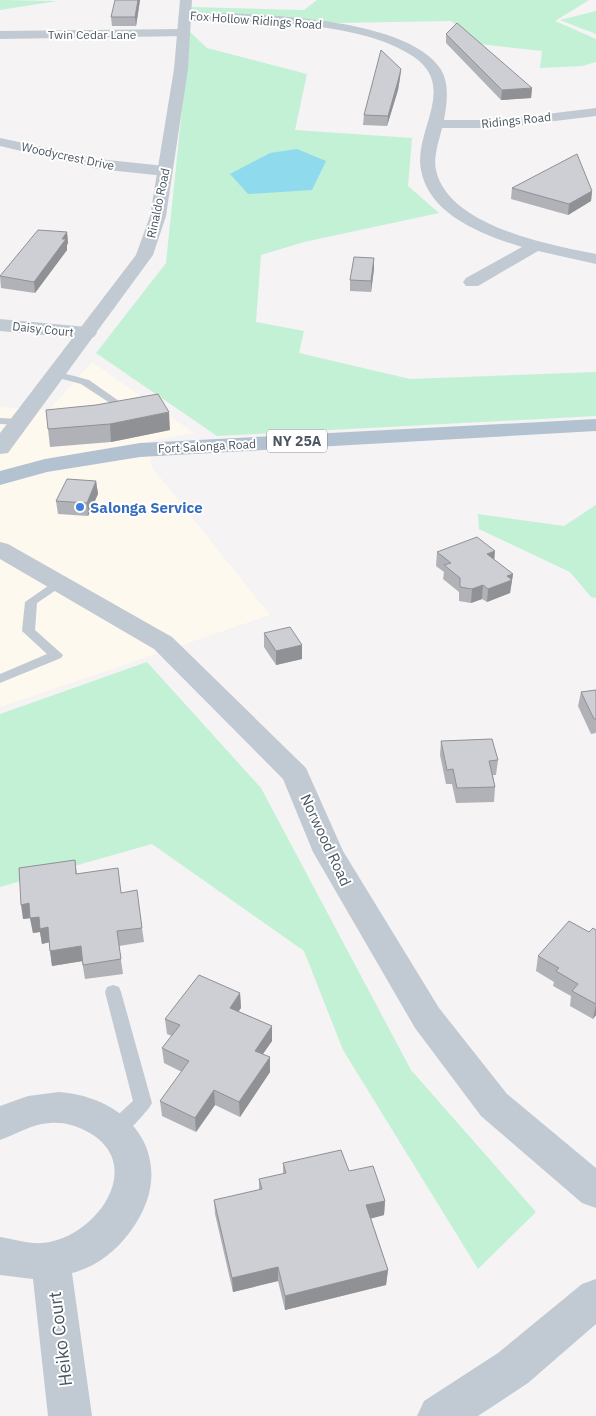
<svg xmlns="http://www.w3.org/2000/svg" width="596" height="1416" font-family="'IBM Plex Sans',sans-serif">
<rect width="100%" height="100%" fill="#f5f3f3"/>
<path fill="#fdf9ef" d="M92 362 194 433 150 441 151 466 270 615 0 707V407L49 410Z"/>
<path fill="#c3f1d5" d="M0 0 57 1 0 10Z
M317 0H589L555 21 596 39V62L582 66 540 68 542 51 480 44 451 21 334 23 191 12V7L304 10Z
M596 11V34L560 20Z
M190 32 207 48 307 74 295 130 412 138 408 186 439 213 304 242 261 255 256 322 304 331 299 353 410 379 596 372V416L217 436 96 353 166 263Z
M596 505V598L591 597 570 572 479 529 478 514 564 526Z
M147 662 261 788 411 1070 536 1212 478 1269 343 1050 304 951 152 844 0 887V714Z"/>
<path fill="#90daee" d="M297 149 326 161 312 190 248 194 230 174 270 153Z"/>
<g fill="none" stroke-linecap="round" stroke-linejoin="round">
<path fill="#c1cad2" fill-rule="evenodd" d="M55 371 89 380 129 408 122 412H114L113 410 116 407 81 384 51 376 50 374Z
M0 418 20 419 25 422 20 425 0 424Z
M58 579 62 580 64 583 62 586 37 603 35 630 63 655 61 658 0 683V674L47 654 22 631 25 602Z
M113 985 119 987 121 992 152 1103 149 1108C139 1119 125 1140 109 1135L107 1129 109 1123 133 1101 105 992 107 987Z"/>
<path fill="#c1cad2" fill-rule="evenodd" d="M184 12C245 14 402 14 440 68 450 83 447 103 444 120H497L596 108V116L497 128H442C439 141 433 157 436 170 448 226 549 245 596 254V264L538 251 478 286H466L463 282 466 278 522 247C483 235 429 215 421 170 413 130 460 86 411 55 366 26 289 23 237 21 219 21 197 23 180 19L178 16Z
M183 29 189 33 187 36 0 39V31Z
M0 138 98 159 165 166 173 171 165 176 98 169 0 146Z
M0 319 87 327 94 329 97 333 94 337 87 339 0 331Z
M59 1092C137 1098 180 1165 130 1232 116 1251 96 1267 72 1273L92 1416H48L33 1279 0 1275V1237C13 1239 29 1244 42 1243 96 1239 149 1163 86 1131 74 1125 64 1122 50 1123 31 1124 17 1134 0 1140V1106L28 1096Z
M596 1279V1324L528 1383 478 1416H417L424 1401 498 1353 582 1284Z"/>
<path fill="#c1cad2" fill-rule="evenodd" d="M180 0H192L188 69 166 216 153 255 8 453 0 454V433L136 255 150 216 174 69Z
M0 542 8 544 172 637 306 768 343 851 439 1008 507 1094 596 1168V1208L582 1203 481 1116 415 1028 313 852 283 779 154 649 0 559Z"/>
<path fill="#b3c2d1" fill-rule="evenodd" d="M596 419V431L140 457 47 472 0 485V471L45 459 140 443Z"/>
</g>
<path fill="#b0b2b7" d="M140 0 136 26H112L111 17Z
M446 34 532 88 531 98 501 100 446 43Z
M401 69 400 78 398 90 387 126 363 125 364 115Z
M512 188 592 191 591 201 568 215 511 199Z
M67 232 68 243 67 245V250L35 293 1 288 0 276Z
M374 258V269L371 292 350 291V280Z
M96 405 170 430 111 442 50 447 48 429Z
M96 481 98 494 88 516 58 514 56 501Z
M437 552 495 560 513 574 510 593 487 602 482 599 471 603 459 601V592L443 579 444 572 436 566Z
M264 633 302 645V659L276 665 264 647Z
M596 690V733L591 734 578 706 581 692Z
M441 741 498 760 496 775H493L495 787 494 802 456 803 452 784H446L440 755Z
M75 860 77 874 121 893 142 928 144 942 119 946 123 974 85 979 82 961 52 966 49 942 42 944 40 932 33 933 30 918 23 919Z
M596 930V1015L593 1019 570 1006 571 996 553 986 554 982 536 971 538 956 589 932Z
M240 993 241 1008 238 1011 272 1026V1041L263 1054 270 1072 240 1117 215 1105 196 1132 162 1116 160 1101 182 1072 164 1063 162 1048 172 1036 167 1034 165 1019Z
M283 1163 349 1171 385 1201 384 1215 371 1218 388 1270 386 1285 285 1310 278 1281 233 1292 215 1214 214 1200 259 1190V1179L283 1174Z"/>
<path fill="#909195" d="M138 0H140L136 26 135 17Z
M401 69 400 78 398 90 387 126 388 116Z
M532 88 531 98 501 100 502 90Z
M592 191 591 201 568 215 569 204Z
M67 232 68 243 67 245V250L35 293 34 282Z
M374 258V269L371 292V281Z
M169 412 170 430 111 442 110 424Z
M96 481 98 494 88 516 87 503Z
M495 551 494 564 487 554Z
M513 574 510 593 487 602 488 589 507 576Z
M483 585 482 599 471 603 472 589Z
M302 645V659L276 665V651Z
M29 903 32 918 23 919 21 905Z
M39 917 48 927 50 942 42 944 40 932 33 933 30 918Z
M81 946 83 961 52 966 50 951Z
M240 993 241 1008 231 1022 230 1008Z
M596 1004V1015L593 1019Z
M272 1026V1041L255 1065V1051Z
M270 1057V1072L240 1117 239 1102Z
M214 1090 215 1105 196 1132 195 1118Z
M385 1201 384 1215 366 1220V1205Z
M278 1267V1281L233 1292 232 1278Z
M388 1270 386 1285 285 1310V1296Z"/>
<path fill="#cdcfd5" stroke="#909195" d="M115 0H138L135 17H111Z
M457 23 532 88 502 90 446 34Z
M381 50 401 69 398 81 388 116 364 115Z
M577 154 592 191 569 204 512 188Z
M38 230 67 232 62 239H66L34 282 0 276Z
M354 257 374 258 371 281 350 280Z
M158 394 169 412 110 424 48 429 46 410 96 405Z
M67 479 96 481 87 503 56 501Z
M477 537 495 551 487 554 513 574 507 576 512 580 488 589 483 585 472 589 460 587V578L444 565 451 563 437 552Z
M290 627 302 645 276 651 264 633Z
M596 690V719H594L581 692Z
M492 739 498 760 489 761 495 787 457 788 453 769 447 770 441 741Z
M75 860 76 874 118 868 121 893 137 890 142 928 117 931 121 959 83 965 81 946 50 951 48 927 40 929 39 917 30 918 29 903 21 905 19 868Z
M569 921 589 932 593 928 596 930V1004L572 991 578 984 556 971 559 968 538 956Z
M199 975 240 993 230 1008 272 1026 255 1051 270 1057 239 1102 214 1090 195 1118 160 1101 189 1061 162 1048 180 1025 165 1019Z
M341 1150 349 1171 373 1166 385 1201 366 1205 388 1270 285 1296 278 1267 232 1278 214 1200 262 1189 259 1179 286 1173 283 1163Z"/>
<circle fill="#3f7fe0" stroke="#fff" stroke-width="2" cx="80" cy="507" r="5"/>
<g text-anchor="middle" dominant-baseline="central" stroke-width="4" stroke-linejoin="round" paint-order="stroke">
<g font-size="12" fill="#4a5661" stroke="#fff">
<text transform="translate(256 20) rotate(4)">Fox Hollow Ridings Road</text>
<text x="92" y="34">Twin Cedar Lane</text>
<text transform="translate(516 120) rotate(-6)">Ridings Road</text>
<text transform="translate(68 156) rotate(12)">Woodycrest Drive</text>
<text transform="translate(158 203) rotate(-78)">Rinaldo Road</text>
<text transform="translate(43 329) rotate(6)">Daisy Court</text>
<text transform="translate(207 446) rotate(-3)">Fort Salonga Road</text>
</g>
<rect fill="#fff" stroke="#808990" stroke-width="1" x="267" y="429.5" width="60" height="23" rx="4"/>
<g font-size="14" font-weight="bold" fill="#4a5661">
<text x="297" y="441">NY 25A</text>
</g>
<g font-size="15" font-weight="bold" fill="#366cbe" stroke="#fff" text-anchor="start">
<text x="90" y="507">Salonga Service</text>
</g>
<g font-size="15" fill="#4a5661" stroke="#fff">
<text transform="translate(326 840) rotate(65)">Norwood Road</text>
</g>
<g font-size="18" fill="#4a5661" stroke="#fff">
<text transform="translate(60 1339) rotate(-97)">Heiko Court</text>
</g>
</g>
</svg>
